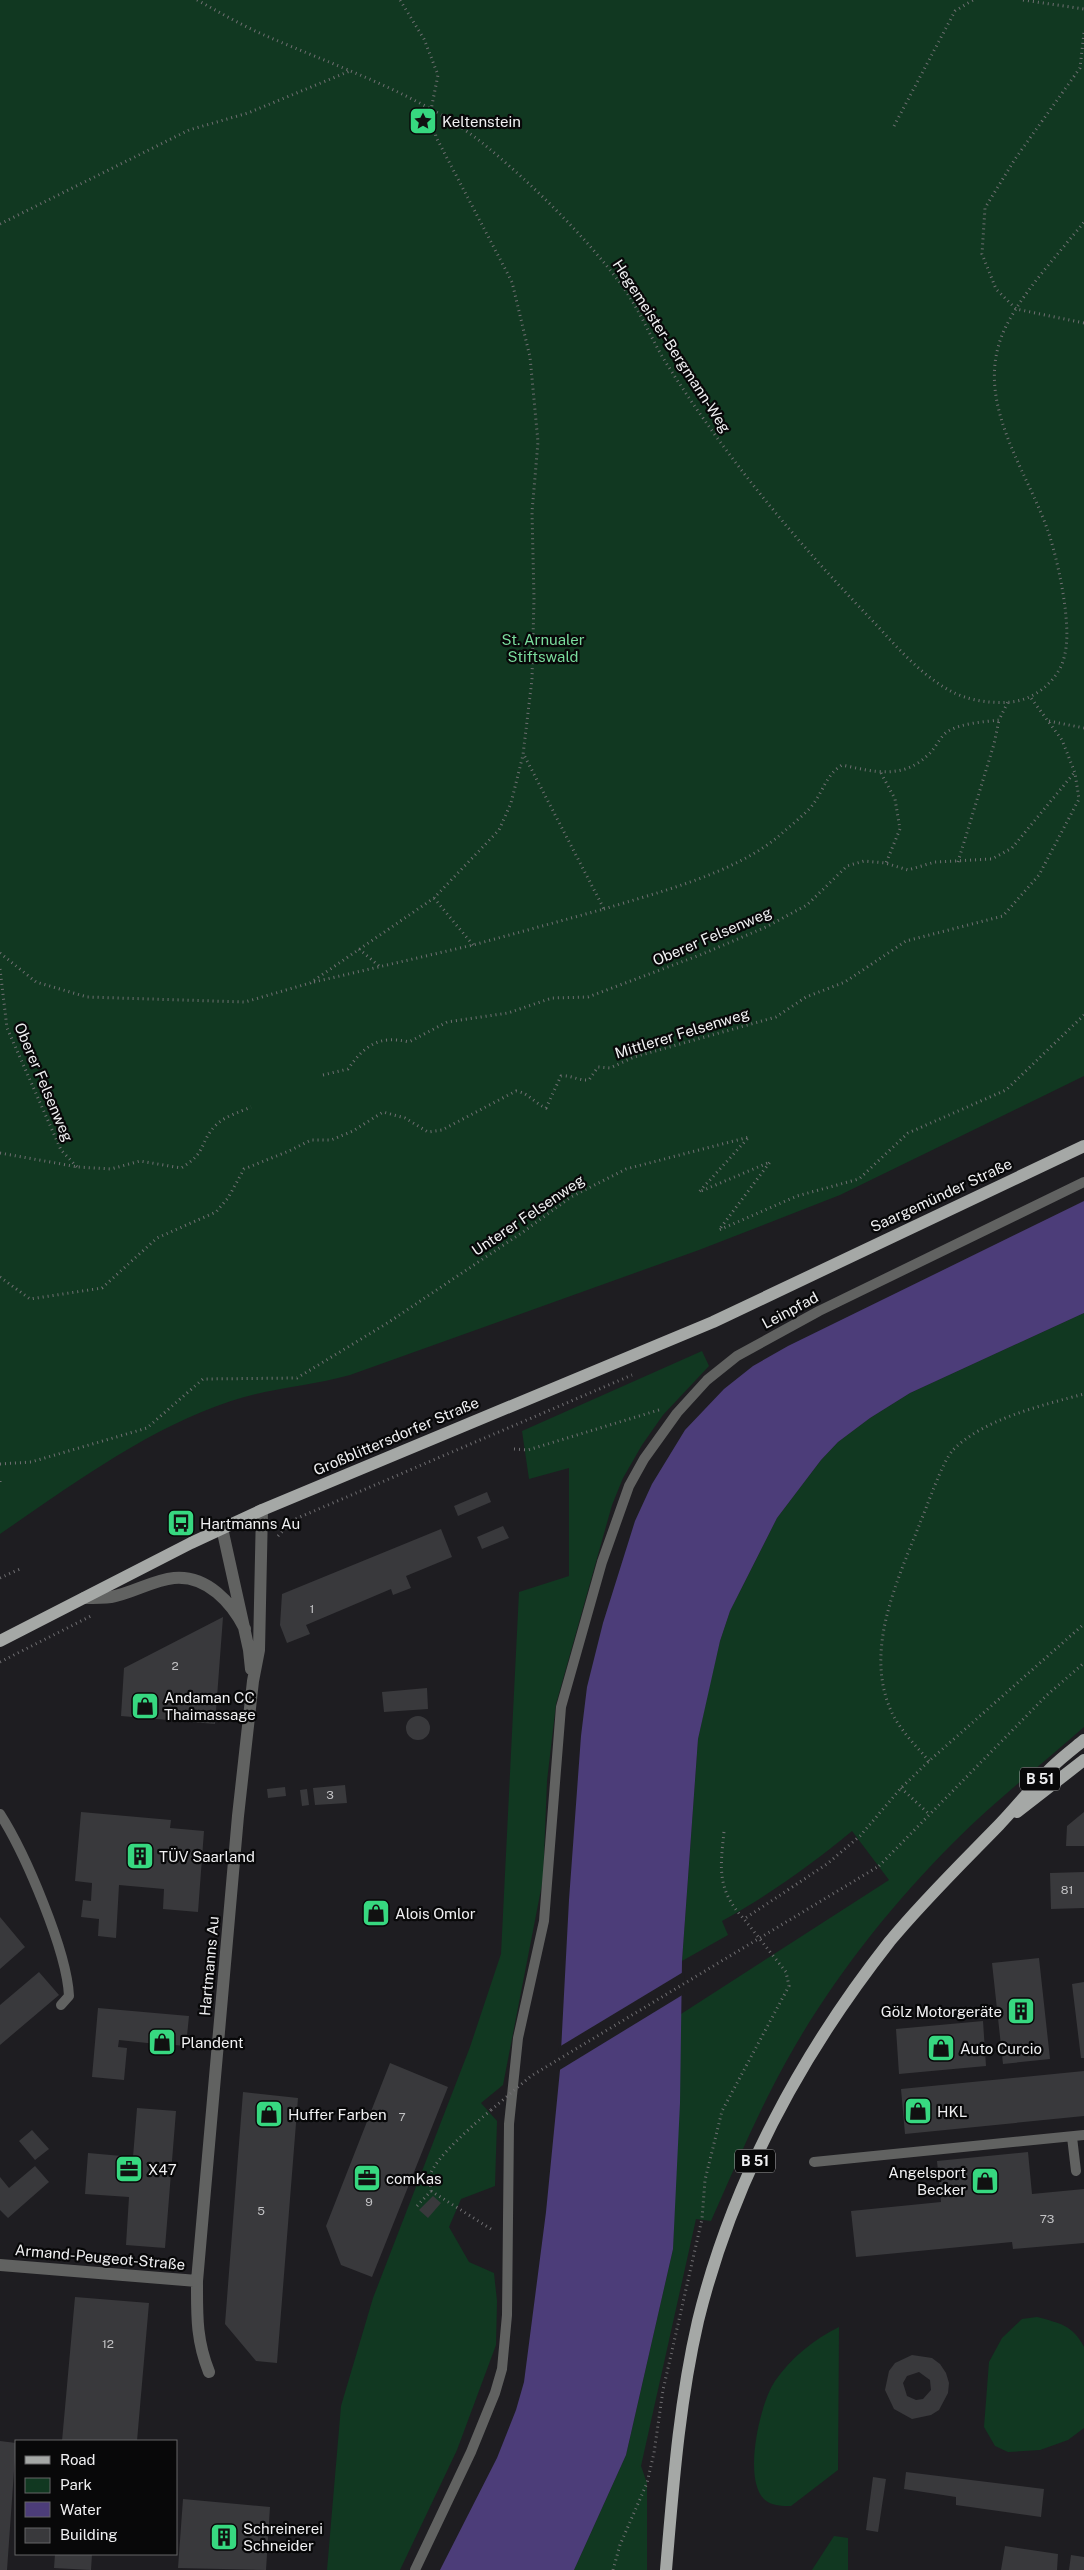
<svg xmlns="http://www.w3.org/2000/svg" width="1084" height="2570" font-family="'Public Sans',sans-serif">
<rect width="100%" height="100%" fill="#1e1d21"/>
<path fill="#113821" d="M0 0H1084V1076L840 1195 699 1250 350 1375C311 1386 270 1388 231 1401 147 1429 73 1484 0 1534Z
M1084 1313V1727C1041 1765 995 1801 954 1842 890 1906 831 1981 787 2060 758 2112 735 2167 711 2221L696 2219 641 2466 647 2483V2570H574L626 2455 673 2249 681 2014 889 1880 852 1831C811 1865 769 1895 722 1921L728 1935 682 1961 698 1739 708 1692 720 1641 730 1611 777 1518 821 1460 838 1442 870 1418 910 1393Z
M702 1351 709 1366 663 1415 642 1445 623 1478 612 1505 556 1704 547 1781 543 1879 503 2085 481 2103 497 2121 495 2186 461 2199 449 2227 469 2262 494 2273 497 2301 496 2345 457 2450 400 2570H327L341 2406 373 2298 470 2047 501 1954 519 1592 569 1576V1468L529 1479 522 1431Z
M1037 2317C1059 2323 1073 2325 1084 2347V2428L1068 2440 1040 2450 1008 2452 995 2446 984 2427 989 2362 1002 2338 1022 2319Z
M839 2327 838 2470 791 2506C783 2506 772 2506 765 2500 742 2480 760 2403 775 2381 792 2357 813 2340 839 2327Z
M834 2536 848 2538V2570H812Z"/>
<path fill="#4c3d79" d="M1084 1201V1313L910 1393 870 1418 838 1442 821 1460 777 1518 730 1611 720 1641 698 1739 682 1961 680 2103 673 2249 626 2455 574 2570H440L497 2458 516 2410 524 2382 546 2212 560 2070 569 1900 581 1736 587 1687 603 1623 635 1521 652 1484 685 1430 724 1389 753 1366 788 1346Z"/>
<path fill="#1e1d21" d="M685 1971 684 1994 558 2071 559 2047Z"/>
<path fill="#39393c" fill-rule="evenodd" d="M487 1492 491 1502 458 1516 454 1506Z
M503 1526 509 1538 482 1549 477 1537Z
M441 1529 452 1557 406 1576 411 1588 393 1595 391 1589 306 1625 310 1634 287 1643 280 1625 282 1594Z
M223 1617 215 1724 121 1716 124 1668Z
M427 1688 428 1709 384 1712 382 1692Z
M406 1728a12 12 0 1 1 24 0a12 12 0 1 1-24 0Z
M345 1785 347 1803 315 1805 313 1788Z
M285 1787 286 1796 268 1798 267 1789Z
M307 1789 309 1805 302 1806 300 1790Z
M81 1812 171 1820 170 1828 204 1831 198 1912 163 1909 164 1889 119 1885 116 1938 98 1936 99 1919 81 1917 83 1900 91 1901 92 1883 75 1881Z
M1084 1812V1846H1066L1067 1826Z
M1084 1872V1908L1051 1909 1050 1873Z
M0 1917 25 1947 0 1969Z
M1039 1958 1050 2059 1003 2064 992 1963Z
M39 1972 59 1995 0 2045V2005Z
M1084 1982V2058H1081L1072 1984Z
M98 2008 189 2016 186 2046 163 2044V2049L156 2048 157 2044 119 2040 118 2047 127 2048 124 2080 92 2077Z
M983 2021 986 2066 899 2074 896 2029Z
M390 2063 448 2087 372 2277 341 2265 326 2226Z
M1084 2071V2116L905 2134 901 2089Z
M243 2092 298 2098 277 2363 256 2361 225 2324Z
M137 2108 176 2111 165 2248 126 2245 129 2197 85 2194 88 2153 133 2157Z
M32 2130 49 2149 35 2160 19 2141Z
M1028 2152 1032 2194 1084 2189V2243L1013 2249 1012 2242 856 2257 851 2211 941 2202 937 2161Z
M35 2166 49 2182 8 2218 0 2210V2177L9 2188Z
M433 2196 441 2203 428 2218 419 2210Z
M75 2297 149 2303 137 2441H62Z
M912 2355 932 2358 940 2364 946 2373 949 2383 948 2393 939 2410 931 2415 912 2419 894 2409 885 2390 889 2371 895 2363ZM919 2372 930 2380 931 2390 923 2399 916 2400 907 2396 903 2383 907 2376Z
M0 2441 16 2443 7 2570H0Z
M906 2472 1044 2489 1041 2517 956 2505V2497L904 2489Z
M873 2477 886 2479 878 2532 866 2530Z
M183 2499 270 2507 266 2570 178 2568Z
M1005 2546 1058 2554 1057 2570H1001Z
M55 2554H92L91 2570 54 2568Z
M1071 2555 1084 2557V2570H1069Z"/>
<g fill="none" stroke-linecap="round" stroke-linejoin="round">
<path stroke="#706f72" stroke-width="3" stroke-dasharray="1 4" stroke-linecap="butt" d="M197 0C219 12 241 25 264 35 335 66 426 96 486 146 532 184 585 236 620 283 640 309 652 342 670 369 727 458 795 540 868 616 892 641 916 671 947 689 965 700 990 704 1011 702 1032 700 1053 685 1062 664 1069 646 1067 625 1065 607 1062 583 1056 556 1049 534 1029 474 979 410 999 344 1010 305 1058 255 1084 222
M1023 0 1084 9
M1084 33 1080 68 1015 159 985 208 982 254 996 289 1016 309 1084 323
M894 126 955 11 973 0
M0 224 189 130 248 113 350 71
M1049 721 1084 728
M881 773 895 799 900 829 886 863
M958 862 994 744 999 720
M434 898 473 945
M604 909C659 892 736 873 780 835 790 826 802 817 811 807 824 791 825 776 842 765 874 772 904 780 930 753 936 747 940 737 947 732 960 723 984 722 999 720L1008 702
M359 949 379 966
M0 953 36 982 87 997 245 1002 310 983 434 898 499 830 511 803 523 755 532 679 534 598 532 512 538 442 530 357 512 282 436 137 431 110 438 75 424 39 400 0
M0 969 7 1028 61 1150 77 1167
M314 982 473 945 604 909 524 755
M323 1075 348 1069C365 1045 379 1035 409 1042L447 1022 508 1013 552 998 588 997 700 955 766 927 807 905 847 866 864 861 885 863 908 870 935 862 992 859 1012 848 1074 773
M0 1153 78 1167 111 1169 140 1161 181 1168C208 1152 199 1142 216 1125 225 1116 240 1112 251 1107
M0 1277 30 1299 102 1288 157 1238 216 1212 228 1198 244 1169 289 1151 311 1140H331L353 1131 383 1112 405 1118 428 1132 442 1130 516 1091C529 1093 534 1103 546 1108L561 1076C572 1075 578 1081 589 1080L598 1067 610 1068 634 1057 776 1017 806 997 845 982 906 941 1003 916 1039 875 1079 799 1075 773 1062 740 1031 698
M514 1449 528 1450 662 1409
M0 1464 31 1462 147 1428 203 1379 297 1378 389 1322 523 1232 571 1197 626 1169 749 1137 699 1192 770 1162 719 1230 797 1196 859 1179 908 1133 1006 1090 1084 1015
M0 1481V1483
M278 1536 293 1520 632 1375
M0 1578 20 1569
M0 1662 93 1615
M929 1761C916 1746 901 1731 892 1713 863 1651 897 1582 920 1523 927 1507 942 1462 953 1450 983 1419 1043 1405 1084 1394
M901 1788 929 1814
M724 1832C720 1869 717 1890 744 1919
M879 1866 1047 1695 1084 1663
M431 2191 494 2231
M417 2206 431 2191C431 2187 429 2180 430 2176 434 2158 477 2122 491 2110
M613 2570 620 2545 647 2483 654 2453 663 2390 702 2219 705 2180 722 2111 789 1986 786 1972 744 1919 827 1864 860 1836 901 1788 929 1761 1084 1624"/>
<path stroke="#616261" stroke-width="10" d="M0 1814C25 1853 67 1951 69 1996L61 2005
M1072 2137 1076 2171
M814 2162 1084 2135
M415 2570 471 2452 495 2393 502 2369 507 2315 509 2124 518 2038 544 1921 561 1707 602 1562 629 1486 644 1459 677 1413 707 1380 737 1356 819 1311 1084 1182"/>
<path stroke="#616261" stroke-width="12" d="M222 1528 249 1650 251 1669
M84 1598C93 1598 103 1598 111 1597 133 1593 153 1580 174 1578 207 1575 232 1603 245 1629
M0 2265 197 2281
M209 2372C196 2339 197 2315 197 2281L238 1816 253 1681 259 1650 262 1510"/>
<path stroke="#a5a8a6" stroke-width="12" d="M0 1641 191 1543 262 1510 713 1322 1084 1146
M1017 1812 1084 1760
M666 2570C673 2487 679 2403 698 2321 732 2182 802 2053 890 1941 924 1900 962 1863 999 1825 1017 1806 1033 1786 1051 1768 1061 1758 1073 1749 1084 1740"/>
<path stroke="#706f72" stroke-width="3" stroke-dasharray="1 4" stroke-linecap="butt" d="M491 2110 531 2076 879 1866"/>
</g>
<defs>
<g id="sight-square" transform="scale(1.4375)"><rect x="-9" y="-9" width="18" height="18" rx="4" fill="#37d880" stroke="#080809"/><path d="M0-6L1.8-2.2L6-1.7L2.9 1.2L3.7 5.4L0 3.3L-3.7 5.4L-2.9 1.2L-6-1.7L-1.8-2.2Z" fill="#111"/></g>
<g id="bus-square" transform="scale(1.4375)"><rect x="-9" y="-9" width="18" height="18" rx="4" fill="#37d880" stroke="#080809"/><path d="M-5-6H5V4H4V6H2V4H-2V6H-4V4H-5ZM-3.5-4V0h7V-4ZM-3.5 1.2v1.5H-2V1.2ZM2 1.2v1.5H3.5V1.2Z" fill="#111"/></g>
<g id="shop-square" transform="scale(1.4375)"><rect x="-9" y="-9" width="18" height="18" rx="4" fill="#37d880" stroke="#080809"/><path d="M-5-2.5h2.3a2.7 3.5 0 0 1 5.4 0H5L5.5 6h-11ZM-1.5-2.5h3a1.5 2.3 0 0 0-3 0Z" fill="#111"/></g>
<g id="building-square" transform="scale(1.4375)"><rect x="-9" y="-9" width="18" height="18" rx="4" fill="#37d880" stroke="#080809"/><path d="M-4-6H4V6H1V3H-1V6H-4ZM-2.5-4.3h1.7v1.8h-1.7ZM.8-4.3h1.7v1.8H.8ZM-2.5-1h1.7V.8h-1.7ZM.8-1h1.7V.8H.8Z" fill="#111"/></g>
<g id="office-square" transform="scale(1.4375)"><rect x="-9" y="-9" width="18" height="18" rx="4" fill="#37d880" stroke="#080809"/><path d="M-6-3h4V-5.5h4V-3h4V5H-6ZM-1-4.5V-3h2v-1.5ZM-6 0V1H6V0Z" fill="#111"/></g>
</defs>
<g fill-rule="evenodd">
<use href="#sight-square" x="423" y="121"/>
<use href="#bus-square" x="181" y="1523"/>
<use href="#shop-square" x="145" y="1706"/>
<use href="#building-square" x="140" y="1856"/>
<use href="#shop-square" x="376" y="1913"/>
<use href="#building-square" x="1021" y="2011"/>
<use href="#shop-square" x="162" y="2042"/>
<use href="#shop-square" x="941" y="2048"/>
<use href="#shop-square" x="918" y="2111"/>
<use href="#shop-square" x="269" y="2114"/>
<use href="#office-square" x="129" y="2169"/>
<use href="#office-square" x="367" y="2178"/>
<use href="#shop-square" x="985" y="2181"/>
<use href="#building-square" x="224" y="2537"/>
</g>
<g text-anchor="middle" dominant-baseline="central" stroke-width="4.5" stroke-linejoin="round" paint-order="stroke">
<g font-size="12" fill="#c2c2c4">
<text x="312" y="1609">1</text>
<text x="175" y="1666">2</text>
<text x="330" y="1795">3</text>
<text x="1067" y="1890">81</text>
<text x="402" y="2117">7</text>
<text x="369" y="2202">9</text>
<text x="261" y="2211">5</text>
<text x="1047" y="2219">73</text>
<text x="108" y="2344">12</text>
</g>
<g fill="#080809" stroke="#aaaaac" stroke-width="1">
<rect x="1020" y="1767.5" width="40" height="23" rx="4"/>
<rect x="735" y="2149.5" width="40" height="23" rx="4"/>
</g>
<g font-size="14" font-weight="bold" fill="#f0f0f2">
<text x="1040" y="1779">B 51</text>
<text x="755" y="2161">B 51</text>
</g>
<g font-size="15" fill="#f0f0f2" stroke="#080809" text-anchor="start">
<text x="442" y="121">Keltenstein</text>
<text x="200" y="1523">Hartmanns Au</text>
<text x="164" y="1697">Andaman CC<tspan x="164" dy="17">Thaimassage</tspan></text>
<text x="159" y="1856">TÜV Saarland</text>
<text x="395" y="1913">Alois Omlor</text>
<text x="1002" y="2011" text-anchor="end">Gölz Motorgeräte</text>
<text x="181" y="2042">Plandent</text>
<text x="960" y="2048">Auto Curcio</text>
<text x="937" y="2111">HKL</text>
<text x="288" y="2114">Huffer Farben</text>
<text x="148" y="2169">X47</text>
<text x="966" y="2172" text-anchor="end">Angelsport<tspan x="966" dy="17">Becker</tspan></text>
<text x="386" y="2178">comKas</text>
<text x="243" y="2528">Schreinerei<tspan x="243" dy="17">Schneider</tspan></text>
</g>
<g font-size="15" fill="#f0f0f2" stroke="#080809">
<text transform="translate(672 346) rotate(57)">Hegemeister-Bergmann-Weg</text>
<text transform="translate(712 936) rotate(-23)">Oberer Felsenweg</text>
<text transform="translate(682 1033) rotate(-17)">Mittlerer Felsenweg</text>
<text transform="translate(44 1082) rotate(67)">Oberer Felsenweg</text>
<text transform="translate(941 1195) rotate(-25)">Saargemünder Straße</text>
<text transform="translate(528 1215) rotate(-34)">Unterer Felsenweg</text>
<text transform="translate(790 1310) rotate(-28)">Leinpfad</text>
<text transform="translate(396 1436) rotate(-23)">Großblittersdorfer Straße</text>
<text transform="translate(209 1966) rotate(-85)">Hartmanns Au</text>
<text transform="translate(100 2257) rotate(5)">Armand-Peugeot-Straße</text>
</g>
<g font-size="15" fill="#7adb9c" stroke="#080809">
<text x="543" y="639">St. Arnualer<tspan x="543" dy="17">Stiftswald</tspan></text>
</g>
</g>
<rect x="15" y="2440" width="162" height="115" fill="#080809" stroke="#656566"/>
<rect x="25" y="2456" width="25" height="8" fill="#a5a8a6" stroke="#656566"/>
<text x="60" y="2465" font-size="15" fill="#f0f0f2">Road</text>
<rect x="25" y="2478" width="25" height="15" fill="#113821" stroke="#656566"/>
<text x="60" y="2490" font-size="15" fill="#f0f0f2">Park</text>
<rect x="25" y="2502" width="25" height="15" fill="#4c3d79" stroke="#656566"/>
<text x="60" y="2515" font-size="15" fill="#f0f0f2">Water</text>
<rect x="25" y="2528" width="25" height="15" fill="#39393c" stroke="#656566"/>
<text x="60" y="2540" font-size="15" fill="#f0f0f2">Building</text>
</svg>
